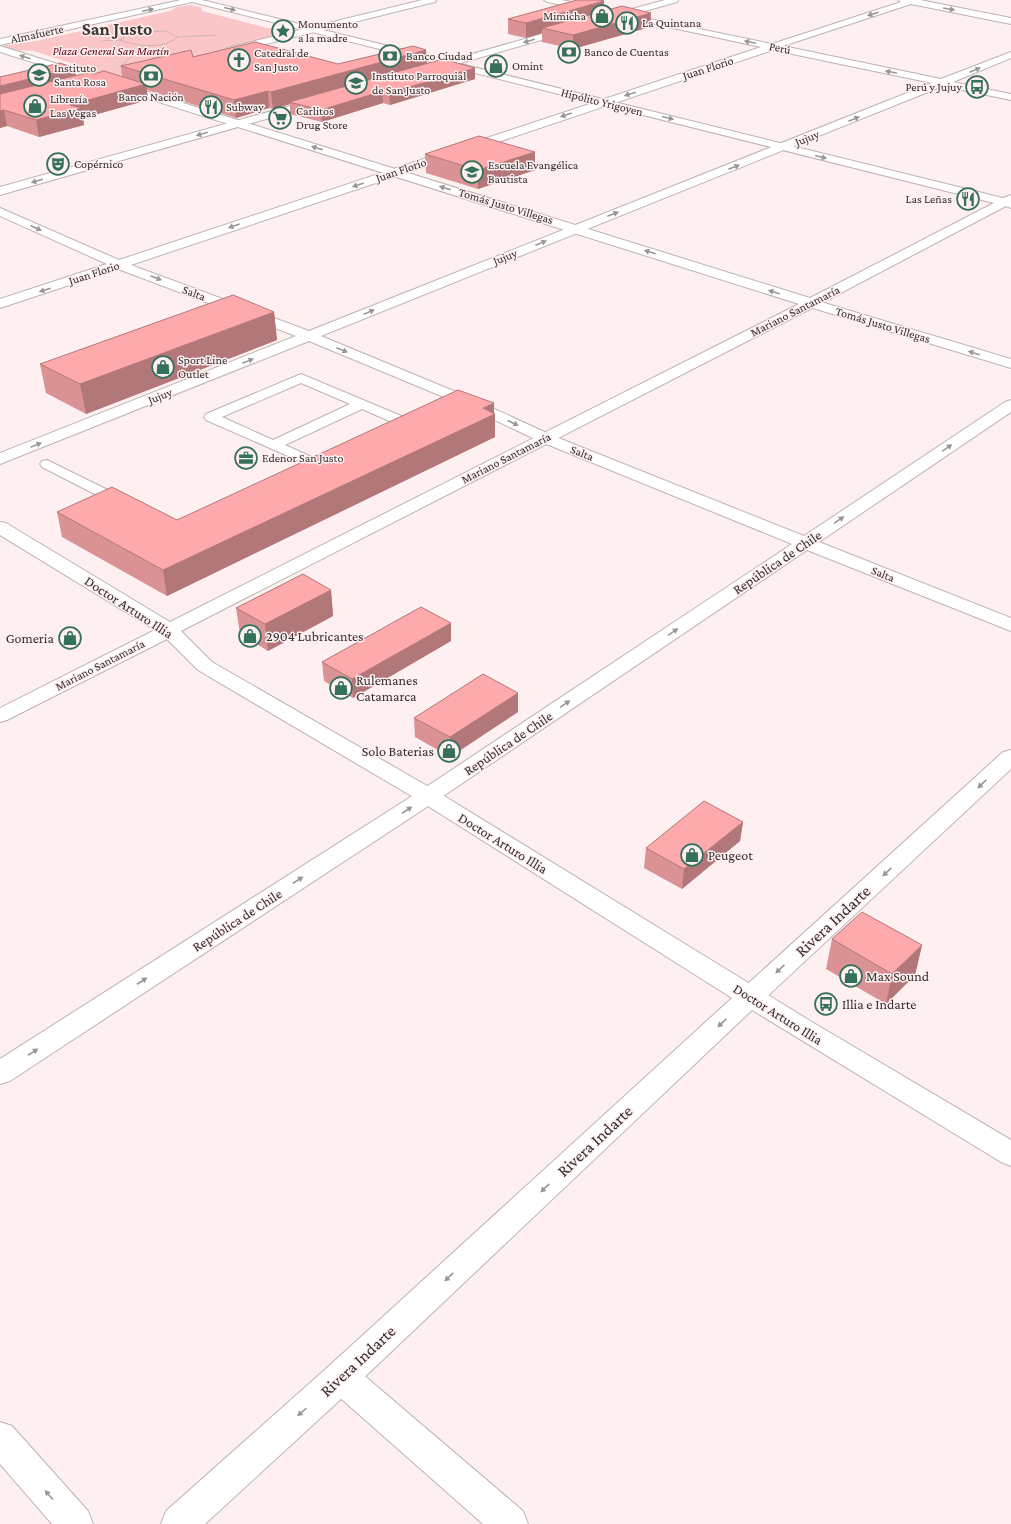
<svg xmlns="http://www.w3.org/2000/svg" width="1011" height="1524" font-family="'Crimson Pro',serif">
<rect width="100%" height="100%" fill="#fef0f0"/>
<path fill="#fac6c7" d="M190 5 201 7 202 11 267 28 290 29 286 31 291 33 117 76 90 73 91 70 34 51 12 50 4 48 5 45 36 41 170 11 177 7Z"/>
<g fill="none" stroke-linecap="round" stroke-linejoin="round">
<g stroke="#bfb2b2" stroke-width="2">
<path id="lane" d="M301 374 418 423 420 426 418 429 413 430 408 429 362 409 285 445 327 464 329 467 327 470 322 471 206 420 204 417 206 414ZM301 383 350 404 273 440 222 417Z
M47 460 130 501 132 504 130 507 125 508 120 507 42 467 40 464 42 461Z"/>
</g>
<g stroke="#bfb2b2" stroke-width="2">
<path id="street" d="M422 0H436L435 2 230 53 225 50 227 48Z
M544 0H561L593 6 597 9 593 12 548 2Z
M665 0H678L677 2 631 15 772 44 901 2 898 0H920L1011 18V24L911 4 783 46 941 79 1011 52V58L953 82 1011 94V100L943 86 321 336 473 399 551 435 804 536 1005 402 1011 400V412L819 542 1011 618V631L807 550 436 801 10 1081 0 1084V1059L420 791 792 544 539 441 463 405 309 341 0 464V453L296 336 118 269 0 308V299L107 264 0 216V208L119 260 761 47 622 17 609 21 605 18 606 16ZM773 50 932 83 309 331 131 265Z
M570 26 574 29 573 31 429 72 426 73 421 70 423 68Z
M318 98 323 101 322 103 0 195V187Z
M811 299 1011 359V368L806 306 804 303 806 300Z
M1011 750V769L759 1004 750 1007 741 1004 737 997 741 990 1003 752Z
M341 1362 353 1366 523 1511 528 1524H483L329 1388 324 1377 329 1366Z
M0 1422 12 1426 88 1511 93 1524H52L0 1464Z"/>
</g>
<g stroke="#bfb2b2" stroke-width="2">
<path id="secondary" d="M181 0H202L1003 198 1011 195V208L1006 206 816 306 181 631 212 662 436 791 807 1019 1011 1140V1166L1001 1162 752 1010 353 1388 205 1524H161L166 1511 329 1366 732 998 420 801 198 670 167 639 7 720 0 722V708L155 630 0 535V522L6 523 170 622 799 304 0 52V46L810 298 994 203 192 2 0 45V39Z"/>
</g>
<path stroke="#b4a9a9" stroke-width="1" stroke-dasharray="1.5 1" stroke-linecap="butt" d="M177 37 216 35
M120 40C136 46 164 50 177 37L166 31 143 32
M101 41 120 40 128 35
M120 67 143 46"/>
<use href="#lane" fill="#fff" fill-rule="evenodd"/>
<use href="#street" fill="#fff" fill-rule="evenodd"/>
<use href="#secondary" fill="#fff" fill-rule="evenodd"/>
</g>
<path fill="#da9295" d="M604 11 651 13 650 27 573 49 542 42V33L526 38 508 34V19Z
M426 50 427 64 475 68V79L390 105 383 103 322 122 290 114V104L273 109 269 108 236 118 147 90 148 100 83 118 84 125 39 137 7 126 0 128V77L75 68 76 76 94 74 122 77 121 66 338 64Z
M535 152V170L478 189 426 173 425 154Z
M274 312 277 340 86 414 46 393 40 364Z
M494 413 495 437 167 596 62 537 57 512 177 520Z
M331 590 333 616 268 651 240 634 236 608Z
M451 641 353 698 324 681 322 662Z
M518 712 450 757 415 737 414 718Z
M743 822 740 841 682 889 644 868 646 848Z
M832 939 922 945 915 975 886 1004 826 969Z"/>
<path fill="#b27779" d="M604 1V16L542 28V33L526 38V23Z
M651 13 650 27 573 49V35Z
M426 50 427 66 289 102 290 104 273 109 271 92Z
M75 68 77 83 0 102V86Z
M475 68V79L390 105 389 93Z
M146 84 148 100 83 118 84 125 39 137 36 120 70 105Z
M268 91 269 108 236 118 234 100Z
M383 91V103L322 122 321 110Z
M4 110 7 126 0 128V111Z
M535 152V170L478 189V170Z
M274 312 277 340 86 414 80 384Z
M494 403V414H495V437L167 596 163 570Z
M331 590 333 616 268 651 265 624Z
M451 623V641L353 698 352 679Z
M518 693V712L450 757V737Z
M743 822 740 841 682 889 684 869Z
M922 945 915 975 886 1004 892 974Z"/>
<path fill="#feaaad" stroke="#b27779" d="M577 0H599L604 1 526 23 508 19Z
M622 6 651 13 573 35 542 28Z
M255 42 338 64 413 46 426 50 271 92 268 91 234 100 121 66 191 50 193 57Z
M443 59 475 68 389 93 383 91 321 110 289 102Z
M60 63 75 68 0 86V77Z
M104 71 146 84 70 105 82 108 36 120 4 110 0 111V94L90 72 94 74Z
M479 136 535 152 478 170 425 154Z
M233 295 274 312 80 384 40 364Z
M458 390 494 403 483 408 495 414 163 570 57 512 112 487 177 520Z
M303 574 331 590 265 624 236 608Z
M421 607 451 623 352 679 322 662Z
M483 674 518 693 450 737 414 718Z
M704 801 743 822 684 869 646 848Z
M862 912 922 945 892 974 832 939Z"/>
<defs><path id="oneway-solid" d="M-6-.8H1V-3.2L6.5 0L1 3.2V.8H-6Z"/></defs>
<g fill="#9a9696">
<use href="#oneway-solid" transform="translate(230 9) rotate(14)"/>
<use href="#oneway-solid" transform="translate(949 9) rotate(10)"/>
<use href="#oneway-solid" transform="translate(148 10) rotate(-12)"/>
<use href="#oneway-solid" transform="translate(873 14) rotate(162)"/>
<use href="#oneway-solid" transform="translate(529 41) rotate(164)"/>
<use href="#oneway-solid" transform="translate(750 42) rotate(-168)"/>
<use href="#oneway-solid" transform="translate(25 57) rotate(-162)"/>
<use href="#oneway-solid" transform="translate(975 70) rotate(-22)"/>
<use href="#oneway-solid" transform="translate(891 72) rotate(-168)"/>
<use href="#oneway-solid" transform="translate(630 94) rotate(162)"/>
<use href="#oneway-solid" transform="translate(566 115) rotate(161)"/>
<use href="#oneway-solid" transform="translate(668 118) rotate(14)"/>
<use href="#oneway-solid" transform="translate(854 119) rotate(-22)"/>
<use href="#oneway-solid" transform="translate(202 134) rotate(164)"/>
<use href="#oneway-solid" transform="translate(317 148) rotate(-162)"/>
<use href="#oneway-solid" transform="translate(821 157) rotate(14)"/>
<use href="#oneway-solid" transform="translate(734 167) rotate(-21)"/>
<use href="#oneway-solid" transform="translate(37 181) rotate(164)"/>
<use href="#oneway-solid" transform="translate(358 185) rotate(161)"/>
<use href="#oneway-solid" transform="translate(445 188) rotate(-163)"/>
<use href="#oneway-solid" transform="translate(613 214) rotate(-21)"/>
<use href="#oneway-solid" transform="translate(234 226) rotate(161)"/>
<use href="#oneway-solid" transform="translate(36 228) rotate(24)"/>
<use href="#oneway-solid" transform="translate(541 243) rotate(-22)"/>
<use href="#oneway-solid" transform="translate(650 252) rotate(-162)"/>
<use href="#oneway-solid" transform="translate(156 278) rotate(21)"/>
<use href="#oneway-solid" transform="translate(45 290) rotate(162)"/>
<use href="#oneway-solid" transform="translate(774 292) rotate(-162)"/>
<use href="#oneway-solid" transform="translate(369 312) rotate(-22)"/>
<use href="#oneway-solid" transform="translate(342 350) rotate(22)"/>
<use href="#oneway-solid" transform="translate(974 353) rotate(-163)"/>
<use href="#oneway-solid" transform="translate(248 361) rotate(-22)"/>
<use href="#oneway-solid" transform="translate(513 423) rotate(25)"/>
<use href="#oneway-solid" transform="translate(36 445) rotate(-22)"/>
<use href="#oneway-solid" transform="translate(947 448) rotate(-34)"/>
<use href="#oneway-solid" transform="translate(839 520) rotate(-34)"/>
<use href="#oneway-solid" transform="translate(673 632) rotate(-34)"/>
<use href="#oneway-solid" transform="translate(565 704) rotate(-34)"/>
<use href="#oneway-solid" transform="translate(982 784) rotate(137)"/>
<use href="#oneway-solid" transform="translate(407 810) rotate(-33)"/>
<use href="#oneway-solid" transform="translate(887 872) rotate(137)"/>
<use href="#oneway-solid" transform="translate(298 880) rotate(-33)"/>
<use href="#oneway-solid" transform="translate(780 969) rotate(137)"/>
<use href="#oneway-solid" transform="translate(142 981) rotate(-33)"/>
<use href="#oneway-solid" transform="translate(722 1023) rotate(137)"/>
<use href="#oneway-solid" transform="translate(33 1052) rotate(-33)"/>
<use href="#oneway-solid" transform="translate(545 1188) rotate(137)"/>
<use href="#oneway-solid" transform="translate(449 1277) rotate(137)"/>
<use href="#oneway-solid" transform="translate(302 1412) rotate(138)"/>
<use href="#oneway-solid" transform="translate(49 1495) rotate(-131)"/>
</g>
<defs>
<g id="shop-ring" transform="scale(1.15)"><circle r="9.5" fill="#fef0f0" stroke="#35705a" stroke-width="1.5"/><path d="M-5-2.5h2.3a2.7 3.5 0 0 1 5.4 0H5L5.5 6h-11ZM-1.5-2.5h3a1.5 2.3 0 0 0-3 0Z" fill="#35705a"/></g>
<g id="restaurant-ring" transform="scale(1.15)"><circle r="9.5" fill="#fef0f0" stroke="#35705a" stroke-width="1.5"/><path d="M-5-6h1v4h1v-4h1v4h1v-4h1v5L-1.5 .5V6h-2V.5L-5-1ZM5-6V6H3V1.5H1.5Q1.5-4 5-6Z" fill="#35705a"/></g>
<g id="sight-ring" transform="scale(1.15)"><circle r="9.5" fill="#fef0f0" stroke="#35705a" stroke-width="1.5"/><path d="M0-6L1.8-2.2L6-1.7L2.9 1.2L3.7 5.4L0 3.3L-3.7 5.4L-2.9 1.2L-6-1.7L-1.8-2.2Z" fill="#35705a"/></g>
<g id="bank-ring" transform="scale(1.15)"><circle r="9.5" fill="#fef0f0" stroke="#35705a" stroke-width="1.5"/><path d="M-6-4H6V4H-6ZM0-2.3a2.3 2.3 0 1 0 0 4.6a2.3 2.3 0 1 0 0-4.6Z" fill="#35705a"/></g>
<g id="church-ring" transform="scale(1.15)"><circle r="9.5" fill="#fef0f0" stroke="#35705a" stroke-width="1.5"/><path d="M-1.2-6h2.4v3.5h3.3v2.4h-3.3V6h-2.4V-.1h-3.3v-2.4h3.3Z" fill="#35705a"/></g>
<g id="school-ring" transform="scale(1.15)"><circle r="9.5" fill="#fef0f0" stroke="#35705a" stroke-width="1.5"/><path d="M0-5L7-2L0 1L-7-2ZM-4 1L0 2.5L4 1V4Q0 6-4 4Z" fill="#35705a"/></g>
<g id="bus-ring" transform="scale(1.15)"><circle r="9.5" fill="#fef0f0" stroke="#35705a" stroke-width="1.5"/><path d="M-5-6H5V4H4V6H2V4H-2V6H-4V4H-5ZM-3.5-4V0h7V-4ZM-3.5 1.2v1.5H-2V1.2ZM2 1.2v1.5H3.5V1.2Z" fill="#35705a"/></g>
<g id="supermarket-ring" transform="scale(1.15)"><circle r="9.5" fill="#fef0f0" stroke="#35705a" stroke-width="1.5"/><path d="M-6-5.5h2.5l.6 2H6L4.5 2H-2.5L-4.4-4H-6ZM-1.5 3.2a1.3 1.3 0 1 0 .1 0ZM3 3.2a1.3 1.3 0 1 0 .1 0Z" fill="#35705a"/></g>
<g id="theatre-ring" transform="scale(1.15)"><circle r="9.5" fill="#fef0f0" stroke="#35705a" stroke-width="1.5"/><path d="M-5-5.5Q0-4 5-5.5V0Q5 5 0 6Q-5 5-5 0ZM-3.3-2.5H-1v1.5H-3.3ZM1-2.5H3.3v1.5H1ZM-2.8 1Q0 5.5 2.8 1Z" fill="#35705a"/></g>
<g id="office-ring" transform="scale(1.15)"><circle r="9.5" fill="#fef0f0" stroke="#35705a" stroke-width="1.5"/><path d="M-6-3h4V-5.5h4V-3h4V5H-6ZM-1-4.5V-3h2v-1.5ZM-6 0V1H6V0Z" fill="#35705a"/></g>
</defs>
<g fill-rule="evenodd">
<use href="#shop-ring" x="602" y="16"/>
<use href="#restaurant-ring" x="627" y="23"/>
<use href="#sight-ring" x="283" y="31"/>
<use href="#bank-ring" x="569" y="52"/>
<use href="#bank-ring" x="390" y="56"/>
<use href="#church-ring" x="239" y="60"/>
<use href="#shop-ring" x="496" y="66"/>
<use href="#school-ring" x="39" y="75"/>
<use href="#bank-ring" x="151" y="76"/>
<use href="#school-ring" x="356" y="83"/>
<use href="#bus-ring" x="977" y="87"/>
<use href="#shop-ring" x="35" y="106"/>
<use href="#restaurant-ring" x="211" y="107"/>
<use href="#supermarket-ring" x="280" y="118"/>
<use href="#theatre-ring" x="58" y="164"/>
<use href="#school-ring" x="472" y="172"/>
<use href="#restaurant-ring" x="968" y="199"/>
<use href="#shop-ring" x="163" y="367"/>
<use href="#office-ring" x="246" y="458"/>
<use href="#shop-ring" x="250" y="636"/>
<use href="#shop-ring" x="70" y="638"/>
<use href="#shop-ring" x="341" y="688"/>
<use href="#shop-ring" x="449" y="751"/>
<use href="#shop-ring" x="692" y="855"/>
<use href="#shop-ring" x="851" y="976"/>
<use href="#bus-ring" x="826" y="1004"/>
</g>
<g text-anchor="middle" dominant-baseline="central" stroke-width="3" stroke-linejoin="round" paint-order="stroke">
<g font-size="12" fill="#342e2e" stroke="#fef0f0" text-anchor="start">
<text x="586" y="16" text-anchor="end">Mimicha</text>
<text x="642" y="23">La Quintana</text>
<text x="298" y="24">Monumento<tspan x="298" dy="14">a la madre</tspan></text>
<text x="584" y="52">Banco de Cuentas</text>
<text x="254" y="53">Catedral de<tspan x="254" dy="14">San Justo</tspan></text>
<text x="406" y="56">Banco Ciudad</text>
<text x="512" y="66">Omint</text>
<text x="54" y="68">Instituto<tspan x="54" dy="14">Santa Rosa</tspan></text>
<text x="372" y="76">Instituto Parroquial<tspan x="372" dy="14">de San Justo</tspan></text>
<text x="962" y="87" text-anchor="end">Perú y Jujuy</text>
<text x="151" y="97" text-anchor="middle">Banco Nación</text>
<text x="50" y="99">Librería<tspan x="50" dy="14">Las Vegas</tspan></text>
<text x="226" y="107">Subway</text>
<text x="296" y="111">Carlitos<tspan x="296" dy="14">Drug Store</tspan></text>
<text x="74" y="164">Copérnico</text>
<text x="488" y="165">Escuela Evangélica<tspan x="488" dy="14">Bautista</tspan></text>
<text x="952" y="199" text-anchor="end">Las Leñas</text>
<text x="178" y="360">Sport Line<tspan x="178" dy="14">Outlet</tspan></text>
<text x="262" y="458">Edenor San Justo</text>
</g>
<g font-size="12" fill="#342e2e" stroke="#fef0f0">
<text transform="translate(37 34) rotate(-12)">Almafuerte</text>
<text transform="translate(780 48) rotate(12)">Perú</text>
<text transform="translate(708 68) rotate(-18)">Juan Florio</text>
<text transform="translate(602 102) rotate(14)">Hipólito Yrigoyen</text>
<text transform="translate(807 138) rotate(-22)">Jujuy</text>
<text transform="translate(401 170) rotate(-19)">Juan Florio</text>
<text transform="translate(506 206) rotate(17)">Tomás Justo Villegas</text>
<text transform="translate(505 257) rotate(-22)">Jujuy</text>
<text transform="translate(94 273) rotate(-18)">Juan Florio</text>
<text transform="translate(194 293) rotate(21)">Salta</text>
<text transform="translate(795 311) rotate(-27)">Mariano Santamaría</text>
<text transform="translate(883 325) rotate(17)">Tomás Justo Villegas</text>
<text transform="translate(160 396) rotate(-22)">Jujuy</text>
<text transform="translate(582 453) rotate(22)">Salta</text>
<text transform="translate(506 458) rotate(-27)">Mariano Santamaría</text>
<text transform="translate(883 574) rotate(22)">Salta</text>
<text transform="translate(100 665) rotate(-27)">Mariano Santamaría</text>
</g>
<g font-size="12" font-style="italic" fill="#5d0016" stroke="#fef0f0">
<text x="111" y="51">Plaza General San Martín</text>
</g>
<g font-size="14" fill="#342e2e" stroke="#fef0f0">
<text transform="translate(777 562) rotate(-34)">República de Chile</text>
<text transform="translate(129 607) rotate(33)">Doctor Arturo Illia</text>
<text transform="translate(508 743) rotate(-34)">República de Chile</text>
<text transform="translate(503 843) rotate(32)">Doctor Arturo Illia</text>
<text transform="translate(237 920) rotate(-33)">República de Chile</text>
<text transform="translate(778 1014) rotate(32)">Doctor Arturo Illia</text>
</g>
<g font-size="14" fill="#342e2e" stroke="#fef0f0" text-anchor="start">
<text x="266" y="636">2904 Lubricantes</text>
<text x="54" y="638" text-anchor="end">Gomeria</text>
<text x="356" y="680">Rulemanes<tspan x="356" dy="16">Catamarca</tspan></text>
<text x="434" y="751" text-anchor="end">Solo Baterias</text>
<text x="708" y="855">Peugeot</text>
<text x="866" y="976">Max Sound</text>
<text x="842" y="1004">Illia e Indarte</text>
</g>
<g font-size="17" fill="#342e2e" stroke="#fef0f0">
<text transform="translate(833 921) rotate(-43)">Rivera Indarte</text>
<text transform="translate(595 1141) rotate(-43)">Rivera Indarte</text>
<text transform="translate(358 1361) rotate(-43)">Rivera Indarte</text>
</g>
<g font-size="18" font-weight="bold" fill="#3f3535" stroke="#fef0f0">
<text x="117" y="29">San Justo</text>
</g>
</g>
</svg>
